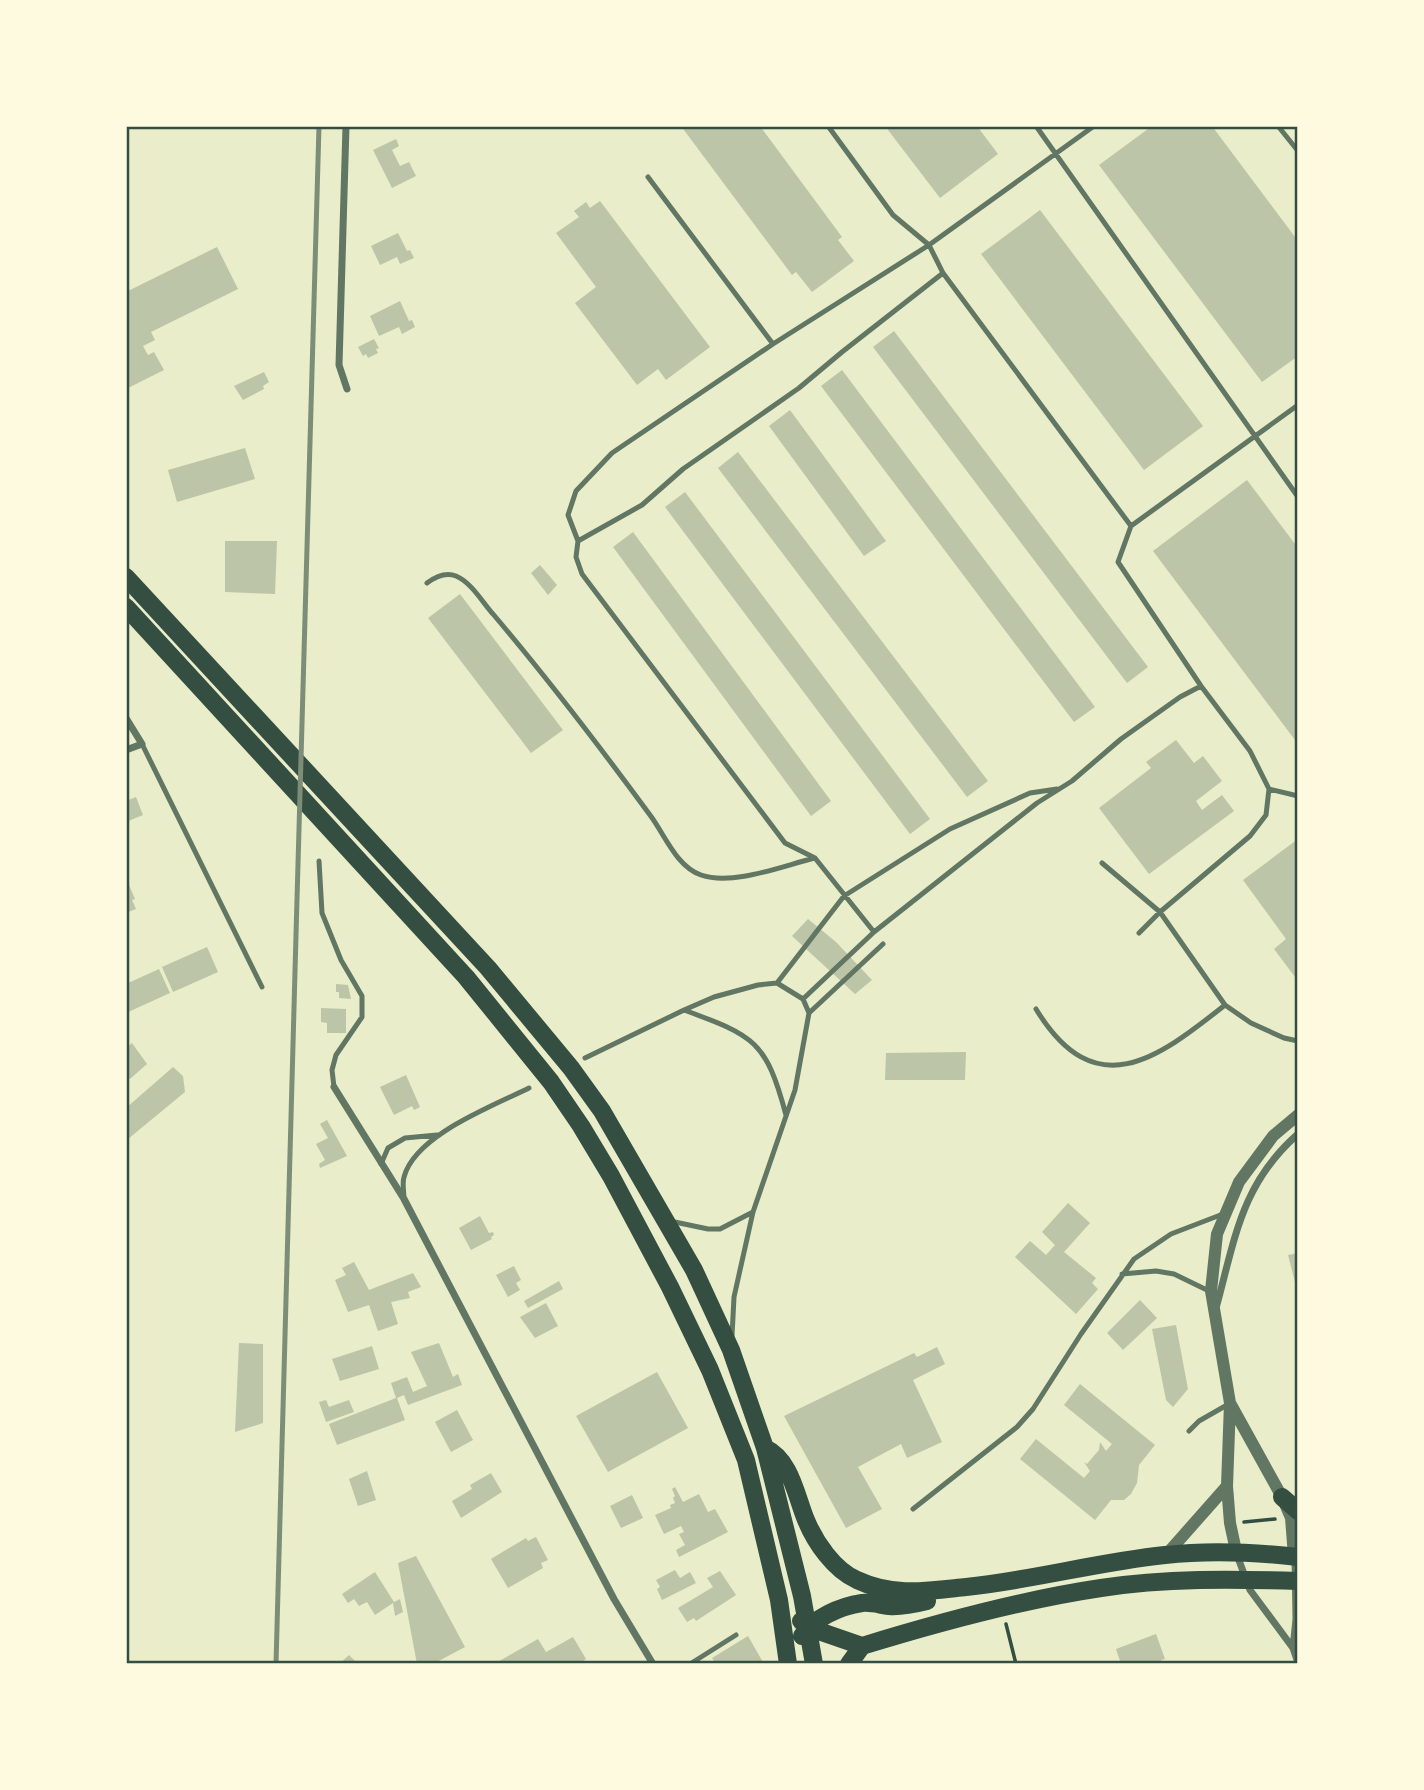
<svg xmlns="http://www.w3.org/2000/svg" width="1424" height="1790" font-family="'PT Sans',sans-serif">
<rect width="100%" height="100%" fill="#e9edc9"/>
<path fill="#bcc5a7" d="M681 126H760L842 237 838 240 854 261 812 292 796 272 792 275Z
M885 126H977L998 154 940 198Z
M1152 126H1212L1298 241V356L1262 382 1099 165Z
M396 139 399 146 392 150 400 166 409 162 416 176 392 188 373 150Z
M600 201 710 347 666 380 658 369 637 385 575 303 596 287 556 233 579 217 574 211 586 202 590 208Z
M1040 210 1203 426 1144 470 981 254Z
M398 233 407 251 410 250 414 258 400 264 397 257 380 265 371 246Z
M217 247 238 289 151 332 155 340 143 346 148 355 154 352 164 370 126 389V292Z
M400 301 409 321 412 320 415 327 402 334 399 327 379 336 370 316Z
M894 331 1148 667 1127 683 873 347Z
M374 339 379 348 376 349 378 353 368 358 366 354 363 356 358 347Z
M842 370 1095 707 1074 722 821 386Z
M264 372 269 382 263 386 264 389 243 400 234 386Z
M790 410 886 541 864 556 769 426Z
M245 448 255 479 177 502 168 470Z
M738 452 988 781 967 797 718 468Z
M1247 480 1298 548V744L1153 551Z
M685 492 930 819 910 834 665 507Z
M633 532 831 801 811 816 613 547Z
M225 541H277L275 594 225 592Z
M540 565 557 585 548 595 531 573Z
M460 594 563 730 531 753 428 618Z
M1176 740 1194 763 1203 756 1222 781 1196 801 1202 810 1222 795 1234 811 1149 874 1099 808 1151 768 1146 762Z
M136 797 143 815 126 822V801Z
M1298 839V981L1274 949 1286 939 1243 880Z
M126 878 135 899 132 900 136 909 126 913Z
M808 919 836 942 872 980 855 994 792 936Z
M207 947 218 972 173 992 162 967Z
M159 969 170 993 126 1013V984Z
M336 984 348 985 351 999 339 998V992H336Z
M321 1008 346 1009V1033H327V1023L321 1022Z
M132 1043 147 1064 130 1079 126 1074V1048Z
M966 1052 965 1080H885L886 1053Z
M173 1067 183 1076 185 1092 128 1139 126 1108Z
M406 1075 420 1107 414 1110 412 1106 394 1115 380 1087Z
M327 1120 347 1156 320 1168 319 1164 325 1160 316 1144 328 1138 320 1124Z
M1068 1203 1090 1223 1064 1252 1096 1278 1092 1283 1098 1289 1076 1314 1015 1257 1030 1241 1046 1255 1055 1245 1042 1232Z
M480 1216 489 1233 493 1232 494 1235 491 1237 492 1239 471 1250 459 1228Z
M1298 1253V1290H1297L1288 1255Z
M354 1262 369 1290 413 1273 421 1287 408 1292 410 1298 391 1302 398 1324 378 1331 369 1305 348 1312 335 1280 346 1275 342 1268Z
M514 1266 521 1280 516 1283 520 1290 508 1297 496 1275Z
M559 1281 563 1289 528 1308 524 1301Z
M1140 1300 1157 1318 1123 1350 1107 1333Z
M546 1303 558 1326 535 1338 520 1317Z
M1176 1325 1188 1389 1173 1407 1166 1400 1152 1329Z
M239 1343 263 1344V1423L235 1432Z
M439 1343 453 1377 458 1374 462 1385 408 1405 404 1395 397 1398 405 1420 337 1445 329 1424 396 1398 391 1383 407 1377 413 1392 427 1386 411 1352Z
M372 1346 379 1369 340 1381 332 1359Z
M937 1347 945 1364 913 1380 942 1442 907 1458 901 1444 858 1467 882 1509 846 1528 784 1416 914 1353 917 1357Z
M657 1372 688 1428 608 1472 576 1416Z
M1080 1384 1155 1445 1139 1465 1137 1483 1131 1494 1124 1500H1111L1095 1520 1020 1459 1036 1439 1084 1478 1090 1471 1084 1462 1087 1464 1099 1450 1100 1442 1106 1451 1112 1444 1064 1405Z
M326 1400 329 1407 349 1400 354 1412 326 1422 319 1402Z
M457 1410 473 1440 451 1452 435 1422Z
M367 1471 376 1500 358 1506 349 1479Z
M491 1473 502 1492 461 1518 452 1501 472 1489 470 1485Z
M675 1487 683 1502 699 1494 708 1512 715 1509 728 1532 679 1557 676 1550 685 1545 679 1534 684 1532 681 1526 664 1534 655 1515 671 1508 670 1505 675 1503 673 1498 675 1496 672 1489Z
M632 1495 643 1518 621 1528 610 1506Z
M536 1537 548 1560 541 1563 543 1568 508 1588 491 1559 526 1538 528 1541Z
M416 1556 465 1647 433 1664H417L398 1563Z
M675 1570 680 1578 690 1572 696 1583 662 1600 657 1589 660 1587 656 1580Z
M720 1571 736 1595 696 1621 694 1618 687 1622 678 1608 713 1587 707 1578Z
M375 1572 394 1602 400 1599 403 1612 395 1616 393 1603 375 1615 367 1602 359 1606 354 1599 348 1603 342 1594Z
M1156 1634 1165 1659 1161 1660 1162 1664H1131L1130 1661 1121 1664 1116 1649Z
M748 1636 764 1664H716L712 1658Z
M573 1637 586 1659 583 1661 585 1664H494L538 1639 546 1652Z
M349 1655 358 1664H339Z"/>
<g fill="none" stroke-linecap="round" stroke-linejoin="round">
<path stroke="#344e41" stroke-width="3.5" d="M1244 1522 1275 1519
M1006 1624 1016 1664"/>
<path stroke="#617663" stroke-width="5" d="M828 126 893 215 929 245 943 273 1131 526 1118 562 1201 686 1250 751 1269 789 1266 815 1250 836 1160 912 1139 933
M1036 126 1298 497
M1278 126 1298 151
M648 177 773 344
M1131 526 1298 405
M578 541 642 505 683 469 799 388 842 352 943 273
M427 583C435 577 446 572 456 576 471 582 483 603 493 614 548 679 600 747 650 815 665 835 676 866 701 875 733 886 782 866 815 858
M142 744 262 987
M1269 789 1298 796
M319 861 322 913 341 960 362 996V1017L336 1055 332 1070 334 1087
M1102 863 1160 912 1225 1005 1251 1023 1284 1038 1298 1041
M874 932 815 858 785 843 582 574 576 557 578 541 568 515 576 491 612 453 773 344 929 245 1094 126
M777 983 844 896 950 829 1030 793 1057 789
M1036 1009C1095 1106 1157 1059 1225 1005
M684 1010C755 1036 766 1041 786 1115
M809 1013 883 944
M585 1058 684 1010 714 997 758 985 777 983 803 999 874 932 1037 803 1072 781 1121 739 1180 697 1201 686
M381 1164 388 1148 405 1138 437 1135
M404 1199C404 1192 402 1183 404 1177 415 1135 493 1106 529 1088
M670 1221 708 1229H720L753 1212
M1122 1274 1156 1271 1174 1274 1209 1291
M732 1336 734 1297 753 1212 795 1090 809 1013 803 999
M1189 1431 1199 1421 1227 1405
M913 1509 1017 1427 1033 1409 1081 1334 1134 1259 1171 1234 1223 1214
M690 1664 736 1635"/>
<path stroke="#617663" stroke-width="7" d="M346 126 339 365 347 389
M126 718 142 744 126 750
M334 1087 404 1199 614 1599 653 1664
M1216 1308C1235 1239 1241 1184 1298 1134
M1237 1555 1250 1590 1293 1648 1298 1663
M1293 1648 1296 1619 1295 1558"/>
<path stroke="#617663" stroke-width="12" d="M1230 1403 1282 1497 1291 1518 1294 1556
M1227 1486 1230 1523 1236 1551
M1166 1555 1227 1486 1230 1403 1211 1291 1217 1234 1239 1182 1273 1136 1298 1115"/>
<path stroke="#344e41" stroke-width="18" d="M126 577 488 968 571 1068 602 1111 694 1270 731 1350 765 1448 802 1596 814 1664
M126 607 466 977 551 1082 581 1126 611 1176 670 1287 710 1370 746 1460 779 1600 788 1664
M765 1448C791 1460 796 1496 806 1520 815 1542 834 1570 857 1580 893 1597 927 1591 966 1587 1033 1580 1098 1562 1165 1555 1209 1550 1254 1552 1298 1557
M1282 1497 1298 1511
M801 1621 807 1627 862 1646
M802 1636C813 1618 841 1606 862 1603 872 1602 880 1605 889 1606 902 1607 915 1604 927 1601
M862 1646C940 1622 1020 1600 1101 1588 1165 1578 1233 1579 1298 1581
M849 1664 862 1646"/>
<path stroke="#7c8e77" stroke-width="5" d="M276 1664C289 1151 305 639 319 126"/>
</g>
<rect width="1424" height="1790" fill="none" stroke="#fefae0" stroke-width="256"/>
<rect x="128" y="128" width="1168" height="1534" fill="none" stroke="#344e41" stroke-width="2.5"/>
</svg>
